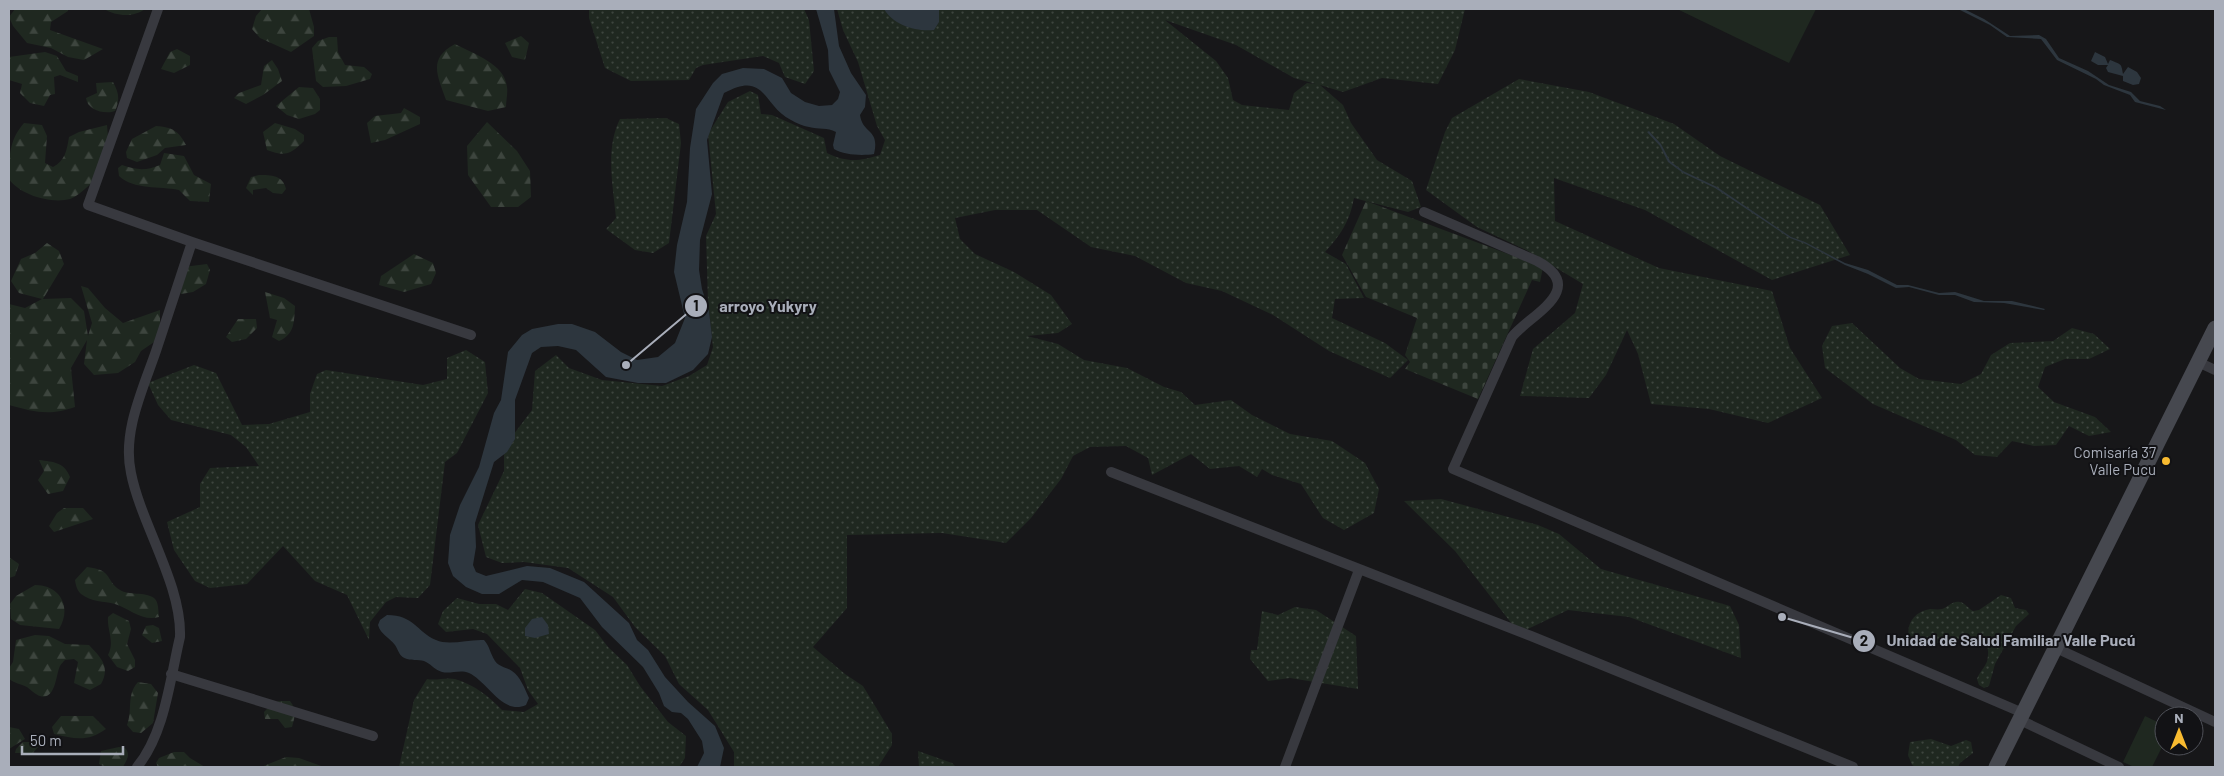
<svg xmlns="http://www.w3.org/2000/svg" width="2224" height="776" font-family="Barlow,sans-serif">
<defs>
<pattern id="green-dots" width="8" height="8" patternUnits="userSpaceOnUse" patternTransform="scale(1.25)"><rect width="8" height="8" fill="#1f2820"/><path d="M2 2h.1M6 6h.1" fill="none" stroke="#3d453e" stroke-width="1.8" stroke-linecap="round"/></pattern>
<pattern id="forest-firs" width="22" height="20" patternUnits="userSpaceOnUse" patternTransform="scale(1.25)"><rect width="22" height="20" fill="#1f2820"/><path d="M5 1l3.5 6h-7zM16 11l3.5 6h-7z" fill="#3d453e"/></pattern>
<pattern id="cemetery-stones" width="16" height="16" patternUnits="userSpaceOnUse" patternTransform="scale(1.25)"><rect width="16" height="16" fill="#1f2820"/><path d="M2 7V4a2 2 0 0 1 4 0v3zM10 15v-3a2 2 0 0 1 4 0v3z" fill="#3d453e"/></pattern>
</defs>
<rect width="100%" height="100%" fill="#171719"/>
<path fill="url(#green-dots)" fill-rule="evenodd" d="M589 9H804L809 20 814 71 805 84 785 77 779 63 763 56 703 65 696 68 689 80 631 81 605 68 589 18Z
M837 9H1465L1455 50 1438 84 1382 78 1343 92 1320 85 1343 105 1351 123 1377 160 1412 181 1421 207 1408 212 1354 198C1350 221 1340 236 1325 252L1346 264 1364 298 1335 299 1332 318 1385 343 1408 360 1390 378 1329 351 1273 315 1222 291 1186 283 1135 256 1091 247 1037 210H995L955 218 960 239 975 254 1014 272 1051 295 1072 324 1058 333 1027 336 1058 344 1084 360 1127 368 1164 387 1181 392 1195 405 1231 400 1252 415 1290 434 1332 441 1365 463 1379 489 1374 513 1344 530 1323 518 1301 484 1272 475 1262 469 1257 477 1239 466 1210 469 1191 454 1152 475 1148 458 1126 446 1090 447 1073 456 1061 479 1031 518 1006 543 942 533 847 535V608L813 647 845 674 863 686 892 734V745L878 767H734V752L708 710 679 684 665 656 635 627 613 597 568 568 524 562 502 563 486 557 478 525 504 471V447L532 410 535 371 556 355 569 368 602 380 662 386 689 376 707 365 713 347 708 302 706 236 716 214 708 134 728 102 750 91 758 95 761 114 772 115 824 138 827 153C848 163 859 161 880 155L885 140 877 126 858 62 843 30ZM1165 20 1236 45 1294 78 1316 84 1307 83 1294 93 1289 110 1242 105 1233 100 1228 78 1216 61Z
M1519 79 1589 92 1674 124 1720 156 1820 205 1850 255 1772 280 1645 210 1554 178 1555 221 1659 268 1772 291 1790 348 1822 398 1768 423 1709 409 1651 404 1638 354 1627 330 1606 375 1589 398 1520 396 1533 349 1575 313 1583 284 1528 251 1477 227 1426 190 1445 132 1452 118Z
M666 118 679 124 681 143 669 243 653 253 635 250 606 229 616 218C613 185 605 149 620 119Z
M1852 323 1900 368 1919 379 1961 384 1981 374 1991 355 2010 343 2053 341 2072 328 2094 334 2110 349 2089 359H2065L2045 367 2038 387 2054 402 2095 417 2111 432 2089 436 2069 426 2056 445 2034 446 2012 441 1997 457 1975 455 1956 440 1873 404 1825 368 1822 346 1832 326Z
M466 350 485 362 488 393 457 453 445 462 430 585 418 598 396 597 386 602 370 622 369 640 347 595 315 581 283 546 247 584 210 588 195 581 174 550 167 522 200 507V484L210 468 259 466 246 447 231 435 171 420 158 405 148 383 194 365 216 373 242 425 269 424 310 412V394L317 374 326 370 423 385 447 379V358Z
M1441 499 1538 525 1559 534 1601 569 1730 606 1739 625 1741 658 1629 617 1568 610 1519 633 1455 551 1404 501Z
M525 589 542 593 595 630 608 647 627 665 640 686 668 722 686 736 685 758 679 767H399L414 700 427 679C436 681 446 677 455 679 473 684 490 697 502 710L524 712 538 704 528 690 520 668 487 634 473 629 446 632 438 624 443 611 457 598 479 604H496L508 610Z
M2001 595 2011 598 2015 608 2026 610 2029 614 2016 626 1995 664 1989 686 1984 688 1979 685 1977 679C1980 670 1988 666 1988 655 1990 626 1958 640 1942 643 1936 644 1929 641 1923 643 1918 644 1917 646 1912 645 1903 630 1911 612 1930 609 1934 609 1938 610 1942 609 1948 607 1953 600 1960 602 1965 603 1969 609 1973 611L1979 610Z
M1295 607 1316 610 1356 636 1358 689 1290 678 1268 681 1250 659 1251 650H1257L1262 611 1278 615Z
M1931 739 1951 746 1966 740 1971 742 1973 753 1960 763 1958 767H1916L1912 765 1908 755 1910 742Z
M918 751 952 763 956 767H919Z"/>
<path fill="url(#forest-firs)" d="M15 9H68V11L51 22 50 30 103 49 84 60 68 57 51 48 27 43 13 26 9 17Z
M104 9H145C133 18 116 16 104 9Z
M262 9H309L314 27V36L291 52 260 38 252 29 256 16Z
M521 36 529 43 525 60 512 57 505 43Z
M329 37H337L338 52 345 65 364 67 372 74 370 79 346 86 323 87 316 81 312 48 318 41Z
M455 44C474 54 505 64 507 87 508 93 506 101 506 107L488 111 446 100C438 76 427 59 455 44Z
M177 49 190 56V65L174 73 161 69 170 52Z
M45 52 57 56 66 71 78 76V82L60 75 54 77 55 94 50 95 44 106 30 103 20 93 22 84 9 80V57Z
M272 60 278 69 282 81 263 95 246 104 234 98 239 93 261 85 264 66Z
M113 82C119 93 120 99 115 111 105 115 87 110 86 98L97 93 96 83Z
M299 87 313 88 320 99V110L315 114 299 119 287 115 276 106Z
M404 108 420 117V124L385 140 371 143 367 123 375 116 401 113Z
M487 122 517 151 530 171 531 197 518 207H491L468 175 467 146Z
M24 123 42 125 47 136 45 163 53 167C65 161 67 150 69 137L79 132 107 125C108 138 110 152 106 164 102 174 80 196 70 199 51 204 20 195 9 179 9 157 9 140 24 123Z
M275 123 295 129 304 135V141C291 154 285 157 267 150L263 132Z
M156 126C172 127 179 131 186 145L165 148 157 155 137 162 127 158 126 152 132 139Z
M164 153 184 156 194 175 211 184 209 202 190 201 179 190C160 186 134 190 119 176L118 168 122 165C136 170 146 171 160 165Z
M259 175C271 175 283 175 286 189L282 194 273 193 266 188 253 190V195L246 188 251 177Z
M47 243 59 251 64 264 43 299 71 298 84 311 88 336 92 323 81 286 88 288 105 308 123 323 160 310V338L141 351 135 362 118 373 94 375 84 364 87 340 71 368 75 407C50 416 34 412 9 405V304L25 308 42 299 19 293 11 281 21 259 35 253Z
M414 254 433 263 436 273 431 284 404 292 379 285 381 276Z
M207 264 210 270 206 284 193 292 181 294 177 275 183 267Z
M265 292 284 298 295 306C294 322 295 334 279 341L272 337 277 320 270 318Z
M238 319H256L257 328 246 339 232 342 226 337Z
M39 460C54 462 64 462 70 477L63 491 48 494 38 480 44 471Z
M64 508H83L93 519 54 532 49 526 57 513Z
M9 557 19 564 15 576 9 578Z
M87 567C114 570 105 581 120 590 129 596 144 591 154 598 159 602 158 611 159 617 143 622 130 609 115 604 104 601 91 602 81 594 77 590 76 586 75 580Z
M35 585C61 585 72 608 59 629L20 625 11 619 10 604 16 596Z
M113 613 129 621 131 629 127 644 135 660V667L128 671 117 667 108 655C115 641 107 631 108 617Z
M153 625 159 628 162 641 152 643 142 635 146 626Z
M35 635 49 636 65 644 89 645C100 657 111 666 101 684L90 690 74 683 78 662 74 659 65 660C64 661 61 664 60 666 56 673 56 701 40 696 36 695 31 690 27 687 21 684 14 683 9 679V668L13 662 16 640Z
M138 682 151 684 158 693 153 723 141 733 133 732 127 725C133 710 126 695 138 682Z
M279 701H290C297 710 295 716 292 727L285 728 278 719H265L264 712 272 704Z
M61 716H93L106 729C88 742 75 739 54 734L52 727Z
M9 727 19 729 25 739 9 749Z
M23 742H34L38 747 33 753H15L16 749Z
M119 747 125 748C131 755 127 759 123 767H105L99 764 101 751Z
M174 752H184L190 758 205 767H158L156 763 159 758Z
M286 757 299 758 324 767H261Z"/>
<path fill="url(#cemetery-stones)" d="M1366 201 1543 267 1540 282 1532 280 1478 399 1405 369 1410 362 1405 355 1417 318 1366 297 1342 255Z"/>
<path fill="#1f2820" d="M1677 9H1816L1789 63Z
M2145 716 2164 725V743L2152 767H2134L2123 762Z"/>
<path fill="#2d363e" d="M816 9H834L839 46 851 73 866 95 865 107 860 115C863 135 880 128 874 154 862 156 844 155 834 149L833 145 836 132C827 127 819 130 809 127 803 126 796 123 791 120 762 105 766 70 724 93L707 140 712 194 700 240 699 270 702 289 709 311 712 337 708 354 693 370 666 383H638L606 377 576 350 558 346 541 347 532 353 515 400V439L507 452 494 462 475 523 476 547 473 565 476 572 486 576 527 566 550 568 584 582 629 623 637 640 648 650 665 677 688 702 715 726 724 748 720 767H697L704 753 702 741 688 719 681 713 672 712 664 706 659 693 643 667 602 627 580 598 543 582 522 580 499 594H482L466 587 453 576 448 563 450 535 460 505 479 467 494 413 501 400 508 352 522 335 532 329 558 324H572L595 332 621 352 637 360 658 357 675 343 685 318 674 272 677 245 687 202 690 148 696 109 713 83 722 74 743 68 764 69 782 78 791 93 805 102 819 106 832 105 838 99 840 92 829 70 828 50Z
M884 9H939V22L934 30C916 32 893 25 884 9Z
M1958 9H1964L1984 19 2010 36 2039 35 2046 39 2059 58 2088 71 2109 85 2131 92 2140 101 2160 106 2166 110 2135 102 2130 95 2104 85 2096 79 2057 60 2041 39 2007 37 1990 25Z
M2095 52 2105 57 2108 64 2110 60C2122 65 2121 63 2123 74L2128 67 2137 72 2141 78 2139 84 2133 85 2123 81V76L2108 72 2106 68 2108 65H2098L2091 61Z
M1649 131 1661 144 1670 161 1683 171 1717 187 1791 237 1805 242 1845 263 1868 270 1897 285H1908L1939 293 1955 292 1984 301H2012L2045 309 2044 310 2004 303 1974 302 1955 295H1939L1909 287 1896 288 1868 274 1845 265 1806 244 1790 238 1715 188 1683 173 1668 162 1660 146 1647 132Z
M387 615C414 615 417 632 436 640 449 646 469 639 484 640 490 647 490 653 495 661 499 667 506 667 512 671 520 676 525 689 529 698L526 705C503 716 487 681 469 673 460 669 451 674 442 672 435 670 432 665 426 662 421 659 413 661 407 659 399 657 399 651 395 645 389 637 381 635 378 625L380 620Z
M542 617 548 625 549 634 535 638 525 636V628L532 619Z"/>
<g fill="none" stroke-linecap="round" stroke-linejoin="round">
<path stroke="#38393f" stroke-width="10" d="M158 9 88 205 192 242 471 335
M1424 212 1537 261C1590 289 1528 316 1512 337L1453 469 2023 713
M2198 362 2215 370
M1111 472 1531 636 1853 767
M2056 648 2215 722
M171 674 373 736
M2020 720 2119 767
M137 767C165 733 170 679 180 637 182 585 141 524 131 473 122 432 143 389 156 351 168 315 180 279 192 242
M1285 767 1359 570"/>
<path stroke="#46484f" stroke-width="15" d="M1996 767 2215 328"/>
</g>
<circle fill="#f9bb30" stroke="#121215" stroke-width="2" cx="2166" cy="461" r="5"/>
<g text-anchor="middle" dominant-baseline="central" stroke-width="4" stroke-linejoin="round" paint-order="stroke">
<g font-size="15" fill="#a9aeba" stroke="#121215" text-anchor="end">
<text x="2156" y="452">Comisaría 37<tspan x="2156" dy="17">Valle Pucu</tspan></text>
</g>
</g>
<path fill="none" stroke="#a9aeba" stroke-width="2" d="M626 365L696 306M1782 617L1864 641"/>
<g fill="#a9aeba" stroke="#121215" stroke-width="2">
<circle cx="626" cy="365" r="5"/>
<circle cx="1782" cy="617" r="5"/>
<circle cx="696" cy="306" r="12"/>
<circle cx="1864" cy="641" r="12"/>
</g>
<g font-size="15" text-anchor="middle" font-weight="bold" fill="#111">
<text x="696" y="311">1</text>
<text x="1864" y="646">2</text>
</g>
<g font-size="16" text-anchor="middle" font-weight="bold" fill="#a9aeba" stroke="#121215" stroke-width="4" stroke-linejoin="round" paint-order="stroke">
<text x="768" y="312">arroyo Yukyry</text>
<text x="2011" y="646">Unidad de Salud Familiar Valle Pucú</text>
</g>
<rect width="2224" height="776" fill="none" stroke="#a9aeba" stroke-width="20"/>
<g transform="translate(2179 731)"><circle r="24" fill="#121215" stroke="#4e5057"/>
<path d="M0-4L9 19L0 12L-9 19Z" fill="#f9bb30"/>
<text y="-8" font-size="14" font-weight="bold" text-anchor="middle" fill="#a9aeba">N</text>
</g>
<path d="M22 746v8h101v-8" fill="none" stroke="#a9aeba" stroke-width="2.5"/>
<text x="30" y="746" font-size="15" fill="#a9aeba" stroke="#121215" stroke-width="4" paint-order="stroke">50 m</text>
</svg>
